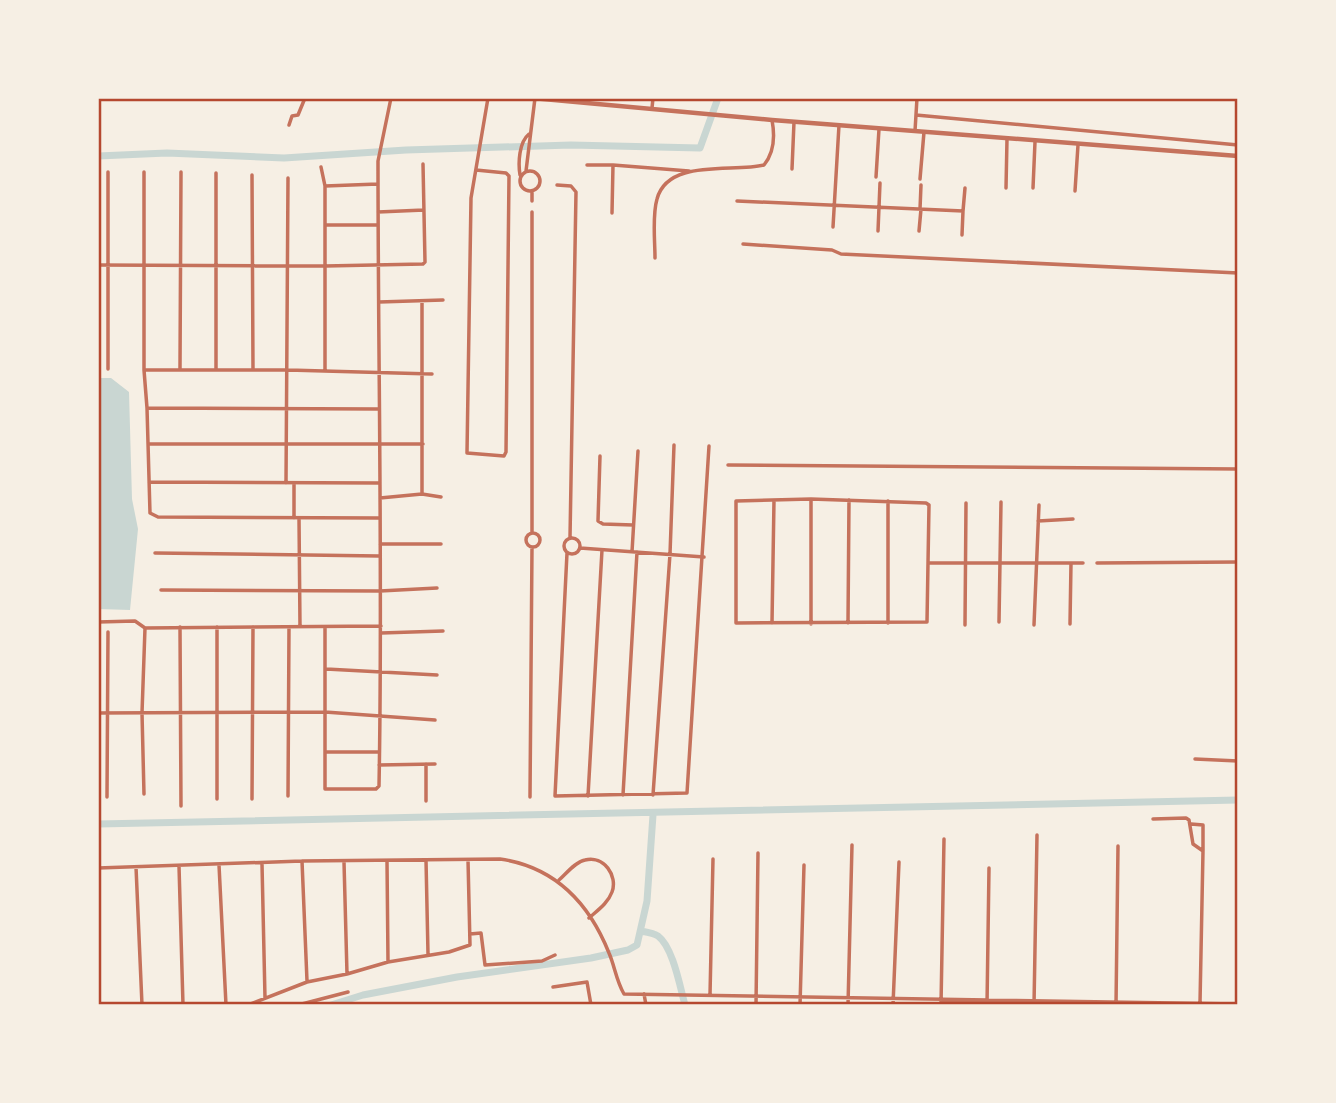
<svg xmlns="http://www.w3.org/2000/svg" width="1336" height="1103" font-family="'Roboto Condensed',sans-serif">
<rect width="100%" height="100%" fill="#f6efe4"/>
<path fill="#c9d6d2" d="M98 378H111L129 392 132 499 138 529 130 610 98 609Z"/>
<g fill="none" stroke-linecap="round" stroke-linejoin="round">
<path stroke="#c9d6d2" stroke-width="7" d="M98 156 167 153 284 158 406 150 571 145 700 148 718 98
M98 824 1238 800
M641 931C647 932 654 933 658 936 673 947 680 987 685 1005
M331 1005 363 995 457 977 591 958 628 950 637 945 647 901 653 815"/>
<path stroke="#c5725c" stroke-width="3.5" d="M652 108 653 98
M916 115 1238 145
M289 125 292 116 298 115 305 98
M915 131 917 98
M587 165H613
M321 167 325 186V371
M792 169 794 122
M476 170 506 173 509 176 506 452 504 456 467 453 471 198 488 98
M520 181a10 10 0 1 1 20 0a10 10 0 1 1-20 0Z
M526 171 535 98
M144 172V370L147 408 150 513 158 517 379 518
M216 173V370
M252 175 253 369
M520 175C518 163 519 142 529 134
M876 177 879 129
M920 179 924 132
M557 185 571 186 576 192 570 538
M325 186 378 184
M1006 188 1007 139
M1033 188 1035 142
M1075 191 1078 145
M532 192V201
M737 201 963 211 962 235
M920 209 921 185
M963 211 965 188
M378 212 424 210
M612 213 613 165 689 171
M325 225H378
M833 227 839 125
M878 231 880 183
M919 231 921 209
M743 244 832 250 841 254 1238 273
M655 258C655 240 652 216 657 199 668 158 733 173 764 165 774 153 775 136 772 120
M98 265 325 266 423 264 425 262 423 164
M379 302 443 300
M108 369V172
M180 369 181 172
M144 370H288L432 374
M147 408 379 409
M149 444H423
M600 456 598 521 603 524 633 525
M728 465 1238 469
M149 482 380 483
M286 483 288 178
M422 494V301
M380 498 422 494 441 497
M811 499 926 503 929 505 927 622 736 623V501Z
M811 500V624
M888 501V623
M294 518V483
M299 518 300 627
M1038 521 1073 519
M532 533V212
M526 540a7 7 0 1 1 14 0a7 7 0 1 1-14 0Z
M564 546a8 8 0 1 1 16 0a8 8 0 1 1-16 0Z
M380 544H441
M580 548 704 557
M632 552 638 451
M155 553 379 556
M567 553 555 796 687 793 709 446
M928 563H1083
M1097 563 1238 562
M161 590 380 591 437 588
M98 622 135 621 145 628 381 626
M999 622 1001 502
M772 623 774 500
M848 623 849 500
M1070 624 1071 563
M965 625 966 503
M1034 625 1039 505
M180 627 181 806
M217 627V799
M325 627V789H376L379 786C383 578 378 369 378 161L391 98
M381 633 443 631
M326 669 437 675
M98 713 325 712 435 720
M326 752H379
M1195 759 1238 761
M426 764V801
M379 765 435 764
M144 794 142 713 145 628
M623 795 637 552
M653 795 670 554 674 445
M288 796 289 627
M588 796 602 550
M107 797 108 632
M530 797 532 547
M252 799 253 627
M1153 819 1186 818 1189 820 1193 844 1203 851 1200 1003
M1191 824 1203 825V851
M426 860 428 954
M302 861 307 981
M387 861 388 962
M344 862 347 974
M262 864 265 998
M219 865 226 1005
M179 866 183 1005
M136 867 142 1005
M98 868 302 861 500 859C555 867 589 903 609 953 615 967 616 980 624 994L1238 1004
M559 880C566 874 575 862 585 860 604 855 618 876 612 892 608 903 598 910 589 918
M470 934 481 933 485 965 542 961 555 955
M98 981 99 1005
M553 987 587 982 591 1005
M644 994 646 1005
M710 995 713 859
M248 1005 307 982 347 974 388 962 449 952 470 945 468 860
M298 1005 348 992
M756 1005 758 853
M800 1005 804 865
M848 1005 852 845
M893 1005 899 862
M941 1005 944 839
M987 1005 989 868
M1034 1005 1037 835
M1116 1005 1118 846"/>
<path stroke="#c5725c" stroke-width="4.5" d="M532 98 772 120 1238 156"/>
</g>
<rect width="1336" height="1103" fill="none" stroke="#f6efe4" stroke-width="200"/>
<rect x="100" y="100" width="1136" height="903" fill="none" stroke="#b5482f" stroke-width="2.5"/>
</svg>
